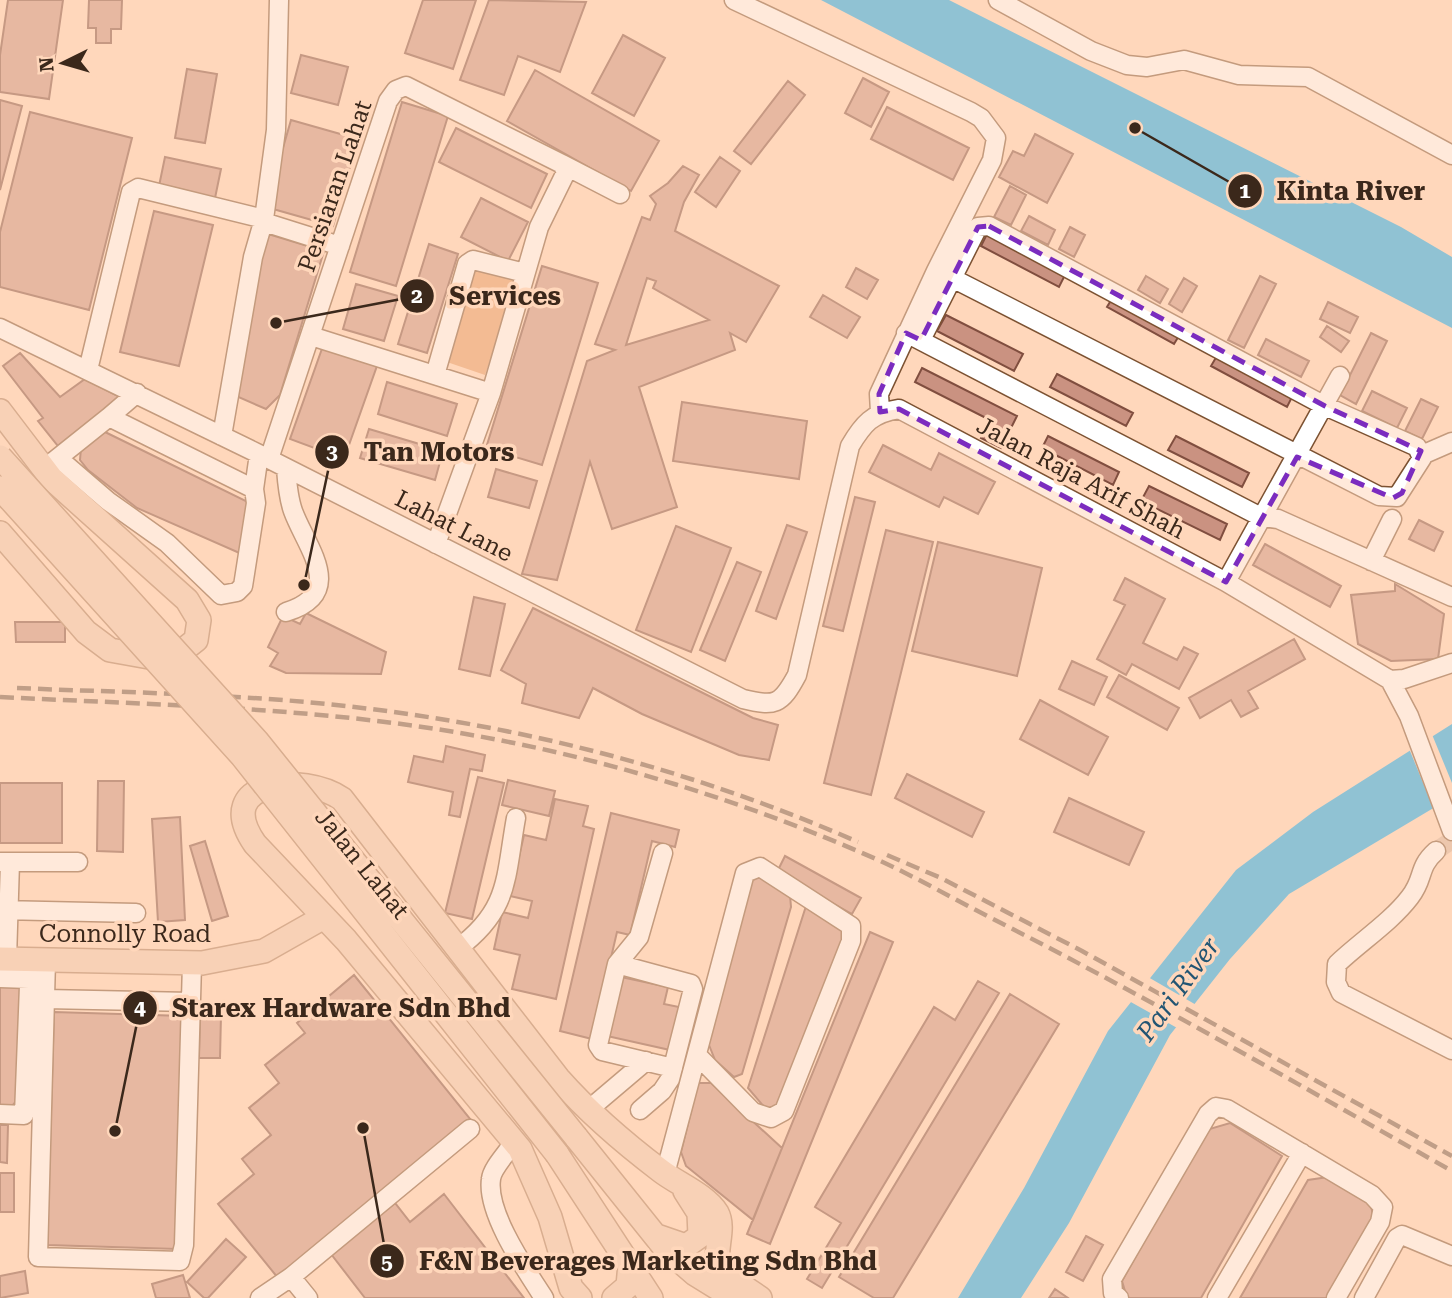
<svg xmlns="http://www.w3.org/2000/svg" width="1452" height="1298" font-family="'Roboto Serif',serif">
<rect width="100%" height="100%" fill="#ffd7bb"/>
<path fill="#e49a62" d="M476 267 517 281 485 375 444 361Z"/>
<path fill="#0aa9f0" d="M821 0H949L1401 227 1452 257V328Z
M1452 724V797L1289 894 1230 959 1170 1035 1069 1223 1021 1298H958L1024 1188 1108 1031 1236 870 1313 812Z"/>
<path fill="#ffd7bb" d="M1431 732 1452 783V802L1435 812 1408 746Z
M1148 977 1198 1006 1179 1029 1129 1001Z"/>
<path fill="#ca9281" stroke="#804e3f" stroke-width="2" fill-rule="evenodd" d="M8 0H63L49 99 0 92V55Z
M89 0H122L121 29H111V43H96V28H88Z
M423 0H476L453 69 405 53Z
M489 0 586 2 560 72 518 56 504 95 460 80Z
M623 35 665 58 634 116 592 93Z
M301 55 348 67 338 105 291 93Z
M187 69 217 74 205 143 175 138Z
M535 70 659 141 631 191 507 121Z
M863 78 889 92 871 127 845 113Z
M788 81 805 95 751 164 734 151Z
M0 100 22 106 0 190Z
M402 102 448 116 396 286 350 272Z
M887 107 969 148 953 180 871 139Z
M30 112 132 138 89 310 0 287V232Z
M291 120 358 139 333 226 266 207Z
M456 128 547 174 531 208 439 162Z
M1035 134 1073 154 1047 203 999 177 1013 151 1024 156Z
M165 157 221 169 215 198 159 186Z
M720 157 740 171 716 207 695 192Z
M683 166 699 175 684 202 675 231 779 286 746 342 730 333 735 350 639 387 677 507 612 529 590 462 557 580 522 574 587 361 615 350 595 344 642 217 650 220 656 204 650 196 668 183ZM647 278 656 281 653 288 709 320 626 345Z
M1010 186 1026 195 1011 225 994 217Z
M481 198 528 222 508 261 461 237Z
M154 211 213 225 179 366 120 352Z
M1029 216 1055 230 1048 245 1021 231Z
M1070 227 1085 235 1074 257 1059 249Z
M989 230 1067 271 1059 287 981 246Z
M265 233 324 251 280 395 266 409 236 396Z
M429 244 458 254 427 353 398 344Z
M542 266 598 283 542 465 486 448Z
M856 268 878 280 867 299 846 287Z
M1146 276 1168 289 1160 303 1138 290Z
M1260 276 1276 284 1244 348 1228 340Z
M1184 278 1197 286 1182 312 1169 304Z
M356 284 398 296 384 341 343 329Z
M823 295 860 317 847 338 810 317Z
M1113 297 1180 334 1174 344 1107 307Z
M1328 302 1358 317 1350 333 1320 319Z
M946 315 1023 354 1014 371 937 331Z
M1327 326 1349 341 1341 352 1320 337Z
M1371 333 1387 341 1356 404 1340 395Z
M1266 339 1309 361 1301 377 1258 355Z
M324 343 378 363 344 459 290 439Z
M20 353 60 397 85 379 120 397 58 446 38 421 43 418 3 366Z
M1218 354 1293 395 1287 407 1211 366Z
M922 368 1017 416 1001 448 981 438 990 420 915 382Z
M1057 374 1133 413 1126 426 1050 387Z
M387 382 457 404 447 436 378 414Z
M1372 391 1407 408 1397 428 1362 411Z
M1421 399 1438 407 1422 439 1405 431Z
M682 402 807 421 799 479 673 461Z
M369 429 443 451 435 480 360 458Z
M103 431 250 503 244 555 137 508 88 470 80 460 81 448Z
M1048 436 1119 472 1113 485 1042 448Z
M1176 436 1249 473 1242 487 1168 450Z
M883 445 931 470 939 453 995 482 978 514 944 497 939 507 869 472Z
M496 469 537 481 529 508 488 497Z
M1149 486 1227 524 1220 540 1141 501Z
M855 497 875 502 843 631 823 626Z
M1419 520 1443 532 1434 551 1409 539Z
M787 525 807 532 776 619 756 611Z
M676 526 731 548 691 652 636 630Z
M886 530 933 542 871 795 824 783Z
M938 542 1042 568 1017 676 912 651Z
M1265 544 1341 586 1330 607 1253 565Z
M737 562 761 572 725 661 700 650Z
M1125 578 1165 599 1143 643 1177 660 1184 647 1198 654 1179 689 1132 664 1126 675 1097 659 1125 605 1114 600Z
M1395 584 1444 614 1438 659 1391 661 1358 644 1351 595 1395 591Z
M474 597 505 604 490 676 459 669Z
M533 608 753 718 778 725 769 760 739 755 642 714 593 688 579 718 522 703 526 684 501 670Z
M306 613 386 652 381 674 286 673 270 666 278 653 268 647 283 616 300 624Z
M15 622H65V642H16Z
M1294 639 1305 659 1248 691 1258 708 1241 717 1231 700 1200 718 1189 698Z
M1072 661 1107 677 1094 705 1059 689Z
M1119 675 1179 708 1167 730 1107 697Z
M1040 700 1108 737 1088 775 1020 739Z
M446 746 485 755 482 771 470 769 460 817 449 815 453 792 408 782 414 756 443 762Z
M907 774 984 812 972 837 895 798Z
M478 777 504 783 472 919 445 913Z
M508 780 555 791 549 816 502 805Z
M98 781H124L123 852 97 851Z
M0 783H62V843H0Z
M1069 798 1144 832 1129 865 1054 832Z
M555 799 588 806 583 826 594 829 556 999 512 989 520 955 494 949 502 912 528 918 532 901 510 896 524 835 546 840Z
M611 813 679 830 675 847 652 841 630 935 617 932 592 1039 560 1031Z
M180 817 185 920 158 922 152 819Z
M205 841 228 916 212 921 190 846Z
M785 856 861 898 852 914 777 872Z
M760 874 790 895 791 907 742 1074 734 1077 715 1060 707 1040 749 876Z
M806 906 843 930 846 943 779 1106 766 1109 748 1088Z
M870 932 893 942 770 1244 747 1234Z
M354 975 471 1120 278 1278 218 1204 254 1174 242 1159 271 1135 249 1108 279 1083 265 1065 305 1033 297 1023Z
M621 977 668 987 664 1004 679 1007 670 1050 607 1036Z
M978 981 999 993 822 1288 807 1279 841 1223 815 1207 934 1007 955 1020Z
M0 983H25L21 1096 11 1107H0Z
M1010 994 1059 1024 893 1298H874L839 1277Z
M54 1012 184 1016 177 1249 47 1245Z
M200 1015H221L220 1058H199Z
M698 1083H711L782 1148 753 1220 686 1166 681 1152Z
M1230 1123 1282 1156 1201 1298H1127L1122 1281 1206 1130Z
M0 1125H8L7 1163 0 1162Z
M0 1173H14V1212H0Z
M1328 1177 1370 1201 1374 1220 1331 1298H1240L1308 1180Z
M444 1194 524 1298H365L331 1254 395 1203 410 1222Z
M1086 1236 1103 1245 1083 1281 1066 1272Z
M226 1239 246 1257 208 1298H204L187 1282Z
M25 1271 28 1293 0 1298V1276Z
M183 1275 190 1298H156L152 1284Z
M1055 1289 1068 1298H1049Z"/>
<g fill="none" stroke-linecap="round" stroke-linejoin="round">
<path stroke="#d8b49b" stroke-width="18" stroke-dasharray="18 9" stroke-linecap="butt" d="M1436 851 1452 840"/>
<g stroke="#7c5232" stroke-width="21">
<path id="minor" d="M279 0 276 130 264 219 267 223 340 246
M734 0 971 112 981 118 996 138 992 160 936 271 879 394 880 412
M998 0 1091 51 1127 65 1147 67 1184 60 1239 75 1308 77 1452 155
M562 164 620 194
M0 328 259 454 743 699C775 707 781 705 797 675L850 446C863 424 872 413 899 409L1226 582 1390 680 1409 716 1452 831
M906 333 1261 517 1278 519 1452 597
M311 336 491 393
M921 340 978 227 989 226 1325 406 1417 447 1422 458 1397 497 1379 496 952 278
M88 370 131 192 138 188 264 219 253 257 222 436
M435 375 467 264 473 260 525 273
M137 393 109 417 254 489 259 454
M1422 455 1452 442
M58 458 108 501 167 543 221 595 237 592 243 586 256 503 254 489
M269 459 388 101 396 90 406 86 562 164 566 172 539 227 491 393 436 544
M49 465 109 417
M286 468C287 482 288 497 293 511 306 547 348 593 286 612
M1371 561 1392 519
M1226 582 1340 376
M1390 680 1404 679 1452 663
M1436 851C1417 868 1425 878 1410 897 1391 922 1360 942 1337 964L1336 982 1341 993 1452 1050
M663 853 639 937 617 964 598 1045 602 1051 673 1068
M0 862H10L7 959
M10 862H78
M0 910 136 913
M457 949C510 910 505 878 516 818
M46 960 38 1257 180 1261 184 1245 192 964
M617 964 691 984 693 989 670 1079 662 1091 640 1110
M0 978 29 979
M45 999 191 1002
M587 1111 646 1061
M0 1114 24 1115 30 960
M514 1142C508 1152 492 1168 491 1179 486 1213 526 1270 544 1298
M665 1174 745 873 760 867 851 926V941L784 1111 771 1118 753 1112 698 1056
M291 1277 308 1298
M260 1298 291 1277 470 1129
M1119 1298 1113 1293 1112 1279 1208 1114 1216 1107 1227 1109 1372 1195 1383 1207 1380 1222 1336 1298
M1217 1298 1302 1153
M1364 1298 1397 1238 1402 1235 1452 1256"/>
</g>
<g stroke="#aa7b59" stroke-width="26">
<path id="major" d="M0 411 51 478 187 600 199 620 196 640 182 651 149 657 110 650 86 632 0 533
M0 959 202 963 264 951 324 917
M576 1137 665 1248 695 1274 734 1298
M557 1154 651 1298
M657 1236 686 1246 700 1236 699 1213 685 1191
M580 1298 571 1288 550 1217 520 1149 346 940 255 844C210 779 305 773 342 799L558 1078C589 1113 624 1143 661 1171 678 1184 706 1195 717 1213 726 1230 712 1252 720 1271L760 1298
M614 1298 628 1286 630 1264"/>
</g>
<use href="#minor" stroke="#fff" stroke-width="18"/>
<use href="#major" stroke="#efcbb0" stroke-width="23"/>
<path stroke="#735a48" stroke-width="4.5" stroke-dasharray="14 7" stroke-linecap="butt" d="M17 688C135 693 254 694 371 709 539 730 703 774 858 842
M0 697C155 705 313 707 466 734 605 758 747 802 876 859 918 878 959 902 1001 923 1154 1001 1303 1087 1452 1171
M887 855 941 878 1082 951 1452 1156"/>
<g stroke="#aa7b59" stroke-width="26" stroke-linecap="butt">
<path id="major-bridge" d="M0 457 257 741 576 1137
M0 488 242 756 557 1154"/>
</g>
<use href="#major-bridge" stroke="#efcbb0" stroke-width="23"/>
</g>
<path d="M0 0H1452V1298H0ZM989 226 1325 406 1421 451 1402 493 1393 498 1297 457 1226 582 899 409 880 412 879 394 906 333 921 340 978 227Z" fill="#ffd7bb" fill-opacity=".55" fill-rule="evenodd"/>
<path fill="none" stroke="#7b2cbf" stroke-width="5" stroke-dasharray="14 9" stroke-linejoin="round" d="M989 226 1325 406 1421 451 1402 493 1393 498 1297 457 1226 582 899 409 880 412 879 394 906 333 921 340 978 227Z"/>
<g text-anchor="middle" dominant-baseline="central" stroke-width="7" stroke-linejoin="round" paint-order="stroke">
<g font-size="24" fill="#3b281b" stroke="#ffd7bb">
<text transform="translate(335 186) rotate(-71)">Persiaran Lahat</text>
<text transform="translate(1081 478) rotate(28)">Jalan Raja Arif Shah</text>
<text transform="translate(454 526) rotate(27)">Lahat Lane</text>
<text transform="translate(362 864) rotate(51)">Jalan Lahat</text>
<text x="125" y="934">Connolly Road</text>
</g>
<g font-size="26" font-style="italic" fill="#225573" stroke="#ffd7bb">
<text transform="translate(1178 989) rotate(-54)">Pari River</text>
</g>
</g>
<path fill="none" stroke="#3b281b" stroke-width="2.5" d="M1135 128L1245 191M276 323L417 296M304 585L332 452M115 1131L140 1008M363 1128L387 1261"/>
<g fill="#3b281b" stroke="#ffd7bb" stroke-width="2.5">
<circle cx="1135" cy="128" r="7"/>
<circle cx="276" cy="323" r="7"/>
<circle cx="304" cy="585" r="7"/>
<circle cx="115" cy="1131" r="7"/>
<circle cx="363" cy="1128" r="7"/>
<circle cx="1245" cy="191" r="18"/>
<circle cx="417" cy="296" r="18"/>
<circle cx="332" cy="452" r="18"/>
<circle cx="140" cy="1008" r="18"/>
<circle cx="387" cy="1261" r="18"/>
</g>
<g font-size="21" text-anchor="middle" font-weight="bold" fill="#fff">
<text x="1245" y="198">1</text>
<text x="417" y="303">2</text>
<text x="332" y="459">3</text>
<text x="140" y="1015">4</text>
<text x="387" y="1269">5</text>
</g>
<g font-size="26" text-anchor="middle" font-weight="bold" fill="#3b281b" stroke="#ffd7bb" stroke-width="7" stroke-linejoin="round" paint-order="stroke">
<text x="1351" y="200">Kinta River</text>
<text x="505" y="305">Services</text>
<text x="439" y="461">Tan Motors</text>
<text x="341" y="1017">Starex Hardware Sdn Bhd</text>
<text x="648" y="1270">F&amp;N Beverages Marketing Sdn Bhd</text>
</g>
<g transform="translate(63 63) rotate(265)" stroke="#ffd7bb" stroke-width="5" paint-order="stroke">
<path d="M0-5L12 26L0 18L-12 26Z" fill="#3b281b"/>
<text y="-10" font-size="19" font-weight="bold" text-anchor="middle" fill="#3b281b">N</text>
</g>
</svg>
